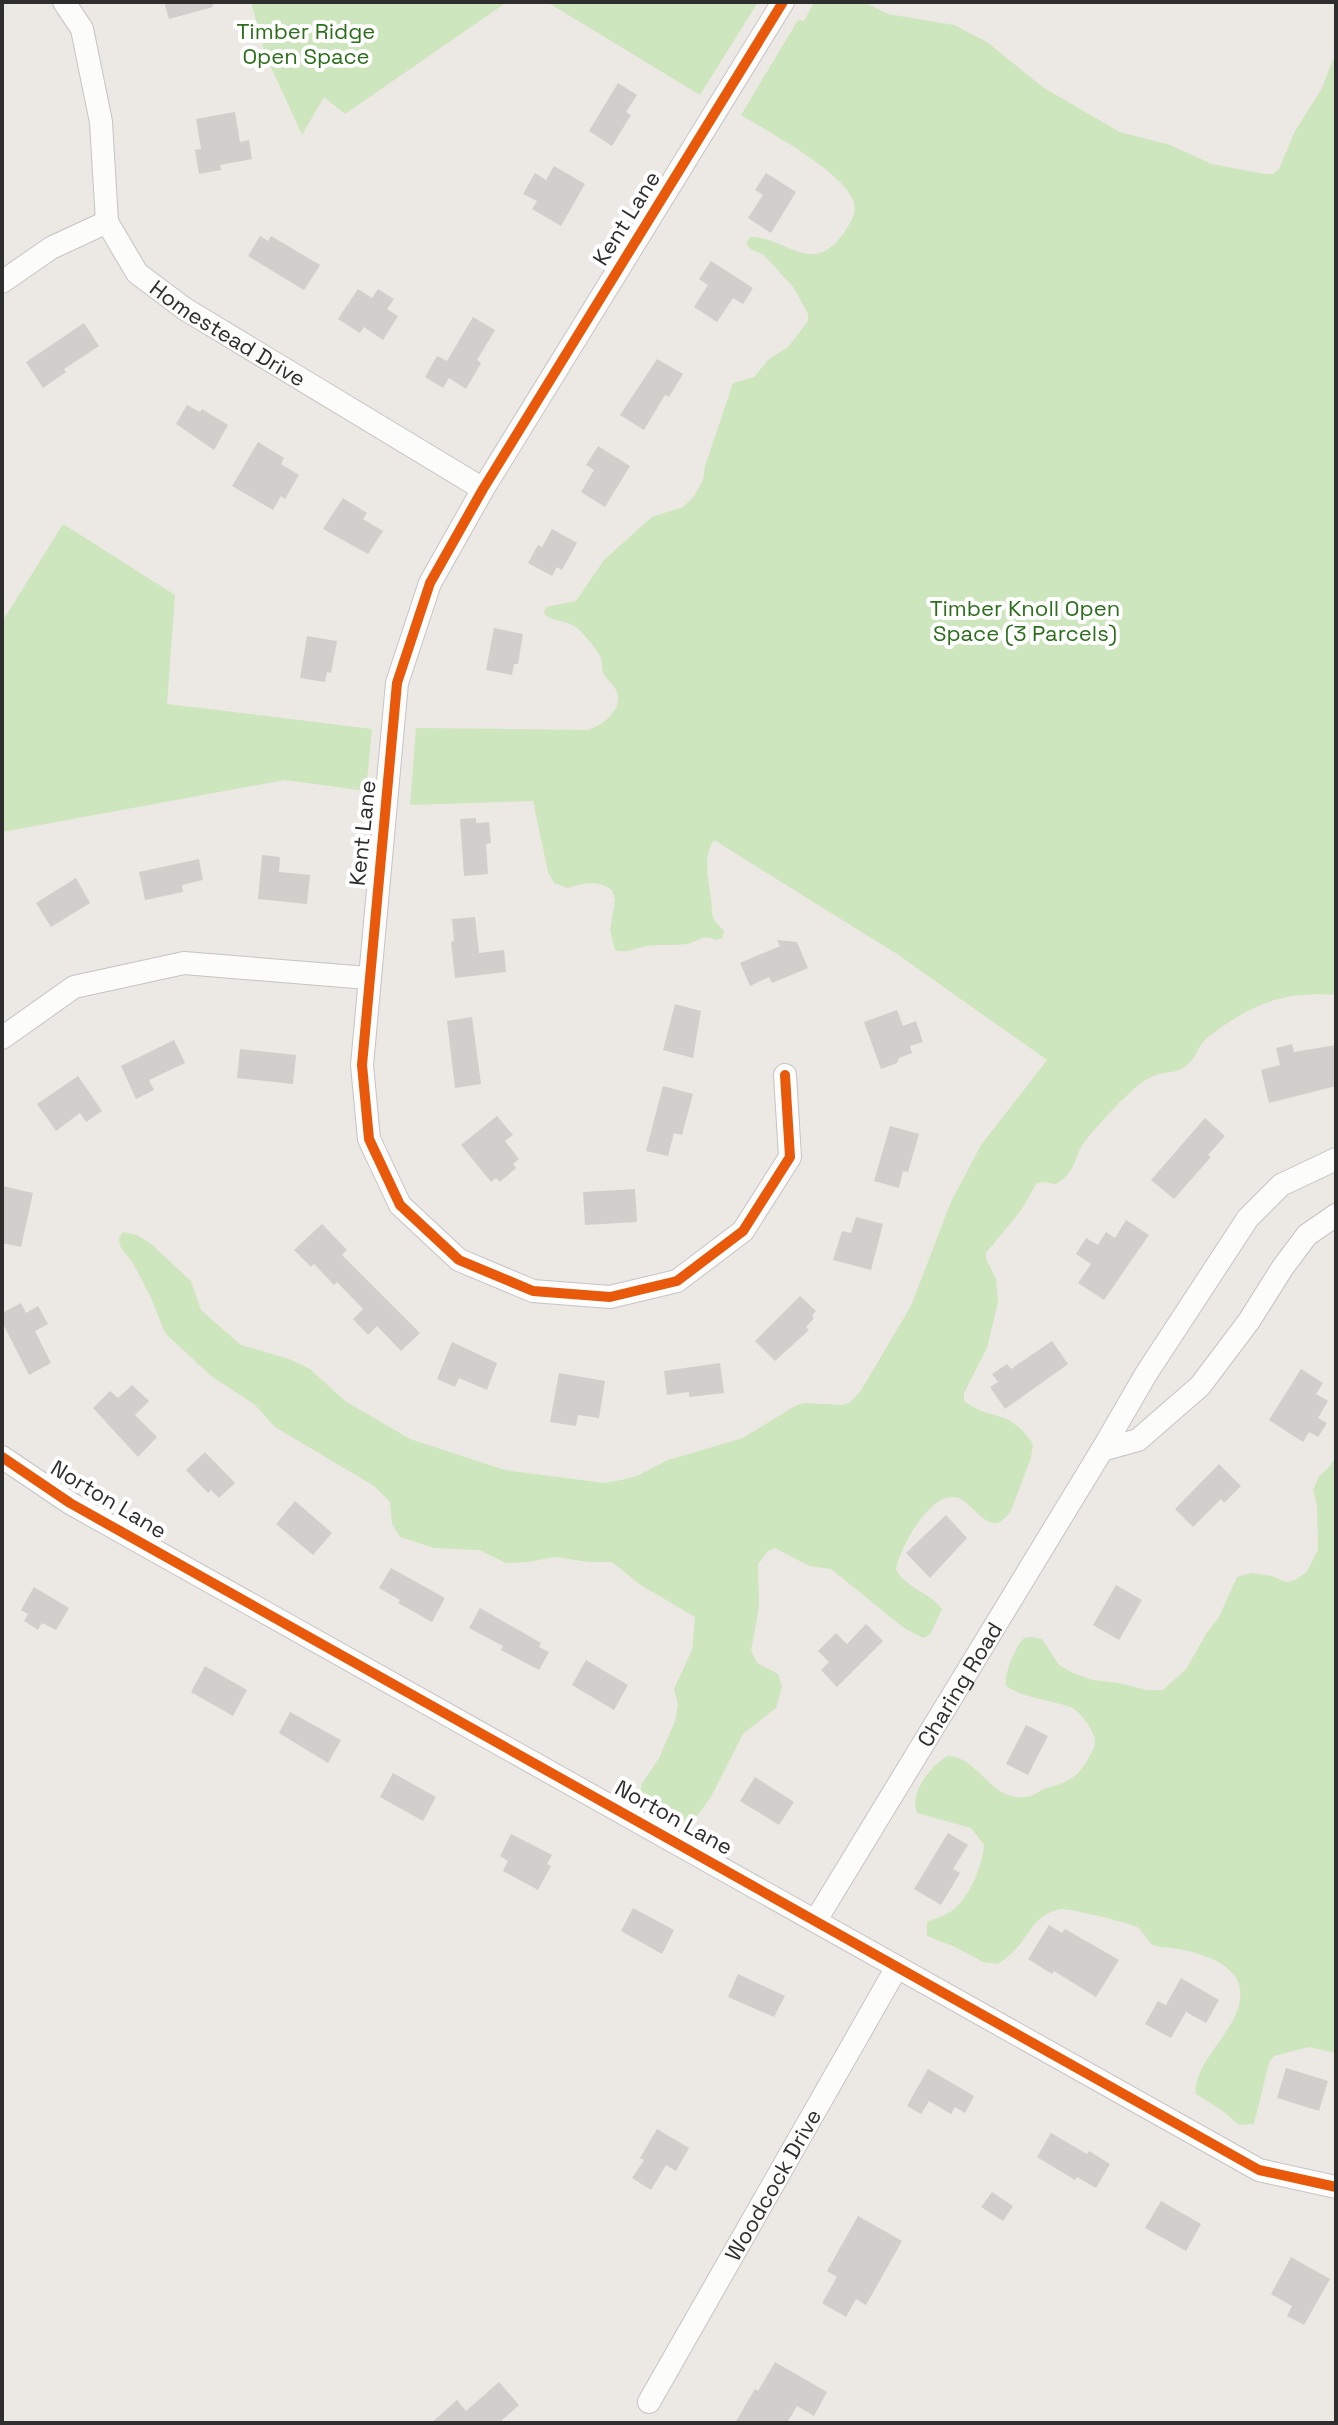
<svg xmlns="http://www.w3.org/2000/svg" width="1338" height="2425" font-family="'Space Grotesk',sans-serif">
<rect width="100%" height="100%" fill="#ece8e4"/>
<path fill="#cee6be" d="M251 2H507L345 114 324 97 302 135 265 54Z
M547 2H758L700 95Z
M814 2H864L888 14 954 25 987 42 1044 88 1120 132 1170 145 1212 164 1264 174H1273L1279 169 1295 131 1321 90 1336 52V995C1282 991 1249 1005 1207 1038 1198 1045 1196 1059 1185 1067 1175 1074 1162 1071 1151 1077 1132 1086 1100 1123 1086 1140 1073 1155 1079 1170 1056 1184L1043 1182 1036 1184 1022 1209 986 1253V1259L996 1279 998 1302 987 1348 964 1393V1401C993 1423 1007 1406 1033 1444L1031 1458 1011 1511C1007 1516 1002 1522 996 1523 983 1524 970 1503 959 1498 931 1488 900 1548 896 1569 905 1588 930 1592 942 1609L930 1635 923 1638 904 1628 831 1569 809 1566 775 1548 768 1551 758 1564 759 1607 751 1650 757 1663 778 1674 782 1687 776 1708 743 1734 712 1795 698 1815 692 1820 686 1821 649 1805 641 1793V1785L659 1758 675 1721 678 1705 674 1689 692 1650 695 1617 639 1584 612 1562H589L555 1557 529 1562 506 1563 479 1550 434 1548 400 1537 392 1524 390 1502 374 1486 275 1427 254 1404 211 1376 165 1333 151 1298 134 1265 120 1246 119 1238 123 1232 137 1235 150 1243 191 1281 201 1310 241 1345 289 1359 310 1369 345 1401 410 1439 505 1470 604 1483 621 1480 637 1476 668 1460 743 1438 795 1406 804 1403 842 1405 849 1403 860 1392 911 1306 950 1204 981 1145 1047 1060 897 954 714 840C700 860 712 889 712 913L714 920 724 931 722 938 716 940C703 933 698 942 686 944 673 946 660 944 647 946 636 948 626 954 615 950L610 930 615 900 612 890C598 880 583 883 568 888L554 883 548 872 533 801 410 805 416 728 587 730C601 727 620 712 618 696 617 687 609 682 605 676 601 670 603 664 601 658 596 648 585 635 577 628 567 620 553 622 544 614L546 607 576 601 604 560 645 523 652 517 683 507 694 496 703 480 705 466 733 383 754 377 769 359 788 347 808 321V314L794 288 764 255 750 249 746 243 750 237C776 237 794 256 815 254 829 253 840 239 847 228 853 219 857 211 853 200 842 171 769 132 741 115L798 20 804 21Z
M63 524 175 595 167 704 372 729 366 791 285 780 2 832V622Z
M1336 1456V2053L1309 2047 1274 2056 1269 2063 1254 2124 1239 2125 1223 2111 1196 2094C1193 2058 1245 2027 1240 1989 1236 1961 1194 1951 1171 1948 1165 1947 1159 1948 1153 1945 1146 1940 1144 1932 1137 1927 1130 1923 1068 1908 1061 1909 1036 1914 1031 1931 1017 1948 1011 1954 1005 1959 998 1964L983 1962 955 1947 927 1936V1922C936 1918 948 1915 955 1908 971 1894 982 1866 984 1845L971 1828 917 1813C909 1793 930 1767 947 1756 980 1756 991 1806 1031 1796 1037 1794 1041 1789 1047 1788 1068 1782 1078 1778 1089 1757 1092 1752 1095 1747 1095 1740 1094 1730 1079 1710 1070 1707 1049 1699 1026 1699 1006 1686 1003 1676 1016 1646 1023 1639 1028 1635 1036 1638 1042 1639L1059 1665 1073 1673 1093 1680 1118 1683 1147 1690H1163L1186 1669 1206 1634 1219 1617 1237 1577 1251 1573 1272 1576 1286 1582 1293 1581 1306 1573 1318 1550 1317 1505 1313 1490 1319 1476 1330 1466Z"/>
<path fill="#d1cecb" d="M164 2H212L213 7 169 19Z
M618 83 637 95 626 112 631 115 612 146 589 131Z
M235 112 240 142 249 140 252 159 220 165 221 170 199 174 195 150 201 149 196 119Z
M554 166 585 184 561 226 532 209 537 201 523 194 535 173 546 180Z
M766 173 796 192 771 233 748 218 763 195 755 190Z
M260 236 268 241 271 236 320 265 304 290 248 256Z
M711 261 753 288 743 304 733 298 717 322 694 307 708 285 699 279Z
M358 289 372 298 378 289 394 299 387 309 398 316 383 340 364 327 360 333 338 319Z
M473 317 495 330 477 360 481 363 466 389 449 378 443 388 425 377 437 356 447 361Z
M84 323 99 346 64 369 66 372 43 388 26 362Z
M657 359 683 374 669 397 665 395 644 430 620 415Z
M187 405 200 412 202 409 228 425 214 450 176 424Z
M258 442 284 458 281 464 299 475 285 499 281 496 273 510 232 486Z
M598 446 630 466 605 507 581 492 594 470 586 465Z
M343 498 367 513 363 519 383 531 368 554 323 529Z
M552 529 577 543 562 570 557 567 552 576 528 563 538 545 542 547Z
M494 628 523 634 518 664H514L512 675 486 670Z
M307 636 337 641 331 673 327 672 325 682 300 678Z
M476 818V823L489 822 491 843 486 844 488 874 464 876 460 819Z
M262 855 280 857 279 872 310 875 307 904 258 899Z
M199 859 203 880 182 885 183 892 145 900 139 872Z
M76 878 90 903 51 927 36 903Z
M475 917 479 953 504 950 506 972 455 978 451 942 454 941 452 919Z
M777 940 797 942 808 968 772 983 769 977 750 986 740 963 780 946Z
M675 1004 701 1011 693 1058 663 1050Z
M897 1010 903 1026 916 1021 923 1042 910 1046 912 1053 899 1058 897 1063 881 1069 864 1022Z
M472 1017 481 1084 455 1088 447 1021Z
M174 1040 185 1063 149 1080 154 1090 136 1099 121 1066Z
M1292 1044 1294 1052 1336 1045V1086L1269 1103 1261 1070 1280 1065 1276 1048Z
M240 1049 296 1055 293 1084 237 1078Z
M78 1076 102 1111 86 1122 80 1113 56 1131 37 1104Z
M663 1086 693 1094 682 1135 674 1133 668 1156 646 1151Z
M497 1116 513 1135 505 1141 519 1159 513 1164 516 1168 500 1182 496 1178 491 1182 461 1145Z
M1205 1118 1225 1136 1208 1155 1211 1157 1174 1199 1151 1180Z
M890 1126 919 1134 908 1172 903 1171 899 1188 874 1181Z
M2 1186 33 1193 21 1247 2 1243Z
M635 1189 637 1222 585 1225 583 1192Z
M856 1217 883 1224 871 1270 833 1260 842 1231 851 1233Z
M1126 1220 1149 1235 1104 1300 1078 1283 1091 1264 1076 1254 1086 1238 1098 1245 1106 1232 1115 1238Z
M322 1224 347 1250 342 1255 420 1333 401 1351 377 1326 368 1335 353 1319 363 1309 337 1282 334 1285 314 1264 311 1267 294 1250Z
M800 1296 816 1311 812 1316 814 1318 806 1327 809 1330 775 1361 755 1341Z
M21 1303 26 1313 38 1306 48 1324 35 1331 51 1363 29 1375 2 1322V1313Z
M1052 1341 1068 1364 1005 1409 990 1387 998 1382 992 1374 1007 1364 1011 1369Z
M452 1342 497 1363 487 1390 459 1378 455 1387 437 1379Z
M720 1363 724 1393 689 1397V1392L667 1395 664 1371Z
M1301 1369 1323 1383 1316 1394 1328 1401 1318 1418 1327 1423 1318 1437 1309 1432 1303 1442 1269 1420Z
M559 1373 605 1381 599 1418 578 1415 576 1426 550 1422Z
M132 1385 149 1401 135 1415 157 1437 138 1457 93 1408 110 1391 118 1398Z
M205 1452 235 1483 219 1498 211 1490 208 1493 186 1470Z
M1219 1464 1241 1486 1224 1503 1221 1499 1193 1527 1175 1509Z
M295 1501 332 1533 313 1555 276 1524Z
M946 1515 967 1538 930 1578 906 1553Z
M391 1568 445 1598 432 1622 398 1603 400 1600 379 1588Z
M1116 1585 1142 1600 1119 1640 1093 1625Z
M34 1587 69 1608 56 1630 42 1623 38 1630 24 1621 28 1614 21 1610Z
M480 1608 541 1643 539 1647 549 1652 539 1670 501 1650 503 1646 469 1628Z
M866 1624 883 1641 837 1687 821 1670 829 1662 818 1651 836 1633 847 1644Z
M586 1660 628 1685 614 1710 572 1685Z
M205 1666 247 1690 233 1716 191 1692Z
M290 1712 341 1740 328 1763 279 1733Z
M1026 1725 1048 1736 1028 1775 1006 1764Z
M393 1773 436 1797 423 1821 380 1797Z
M755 1777 794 1802 779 1825 740 1801Z
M948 1833 968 1845 953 1869 960 1873 941 1905 914 1889Z
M511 1834 552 1855 547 1864 551 1866 538 1890 503 1871 508 1861 500 1856Z
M633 1908 674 1930 662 1954 621 1931Z
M1049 1925 1062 1933 1065 1929 1119 1960 1096 1997 1054 1971 1052 1974 1028 1959Z
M738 1974 785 1996 774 2017 728 1997Z
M1181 1978 1219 2000 1206 2023 1186 2012 1171 2038 1145 2024 1158 2001 1166 2005Z
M1286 2068 1328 2081 1319 2111 1277 2098Z
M928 2069 974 2096 965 2113 955 2107 951 2114 929 2101 921 2114 907 2106Z
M657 2129 689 2148 676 2171 666 2165 651 2190 632 2178 644 2160 640 2158Z
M1051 2133 1087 2154 1089 2151 1110 2164 1096 2188 1077 2177 1075 2180 1037 2157Z
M992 2192 1013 2206 1003 2221 981 2207Z
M1161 2201 1201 2224 1186 2251 1145 2228Z
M858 2216 902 2241 866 2305 856 2299 846 2317 822 2303 837 2277 827 2271Z
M1291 2257 1330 2279 1304 2325 1287 2316 1292 2306 1271 2294Z
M775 2362 827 2392 814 2416 797 2406 787 2423H735L755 2389 758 2391Z
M499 2382 519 2405 499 2423H431L457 2400 466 2411Z"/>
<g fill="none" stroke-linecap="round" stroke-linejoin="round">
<g stroke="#c5c4c5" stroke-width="24">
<g id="minor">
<path id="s1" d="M64 2 82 29 101 122 107 222 137 273 185 309 483 489"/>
<path d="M783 2 483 489 430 583 397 683 362 1065 369 1139 400 1205 459 1260 533 1291 610 1297 677 1281 743 1231 790 1157 785 1075"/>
<path d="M2 282 51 248 107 222"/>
<path d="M2 1038 74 987 184 963 368 978"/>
<path d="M1336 1159 1281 1185 1248 1218 1146 1374 1102 1450 1138 1440 1200 1386 1249 1321 1283 1267 1307 1235 1336 1215"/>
<path d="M2 1457 70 1503 1259 2170 1336 2187"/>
<path id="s2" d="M816 1920 1102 1450"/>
<path id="s3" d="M649 2402 897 1967"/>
</g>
</g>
<use href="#minor" stroke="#fcfcfb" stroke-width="22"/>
<g stroke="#fff" stroke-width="15">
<path id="cycleway" d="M783 2 483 489 430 583 397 683 362 1065 369 1139 400 1205 459 1260 533 1291 610 1297 677 1281 743 1231 790 1157 785 1075
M2 1457 70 1503 1259 2170 1336 2187"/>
</g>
<use href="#cycleway" stroke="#e8590c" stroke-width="10"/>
</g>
<g text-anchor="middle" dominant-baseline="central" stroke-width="8" stroke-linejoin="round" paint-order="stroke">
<g font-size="22" fill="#2c6e1b" stroke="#fff">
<text x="306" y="31">Timber Ridge<tspan x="306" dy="25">Open Space</tspan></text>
<text x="1025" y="608">Timber Knoll Open<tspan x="1025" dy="25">Space (3 Parcels)</tspan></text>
</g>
<g font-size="22" fill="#2e2e2e" stroke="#fff">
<text transform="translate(626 218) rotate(-58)">Kent Lane</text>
<text stroke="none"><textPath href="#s1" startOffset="396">Homestead Drive</textPath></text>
<text transform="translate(362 833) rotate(-84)">Kent Lane</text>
<text transform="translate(109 1499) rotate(31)">Norton Lane</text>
<text stroke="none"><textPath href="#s2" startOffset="276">Charing Road</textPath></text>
<text transform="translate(674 1817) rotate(29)">Norton Lane</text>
<text stroke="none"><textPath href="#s3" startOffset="250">Woodcock Drive</textPath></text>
</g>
</g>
<rect width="1338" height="2425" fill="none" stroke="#2e2e2e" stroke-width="8"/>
</svg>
